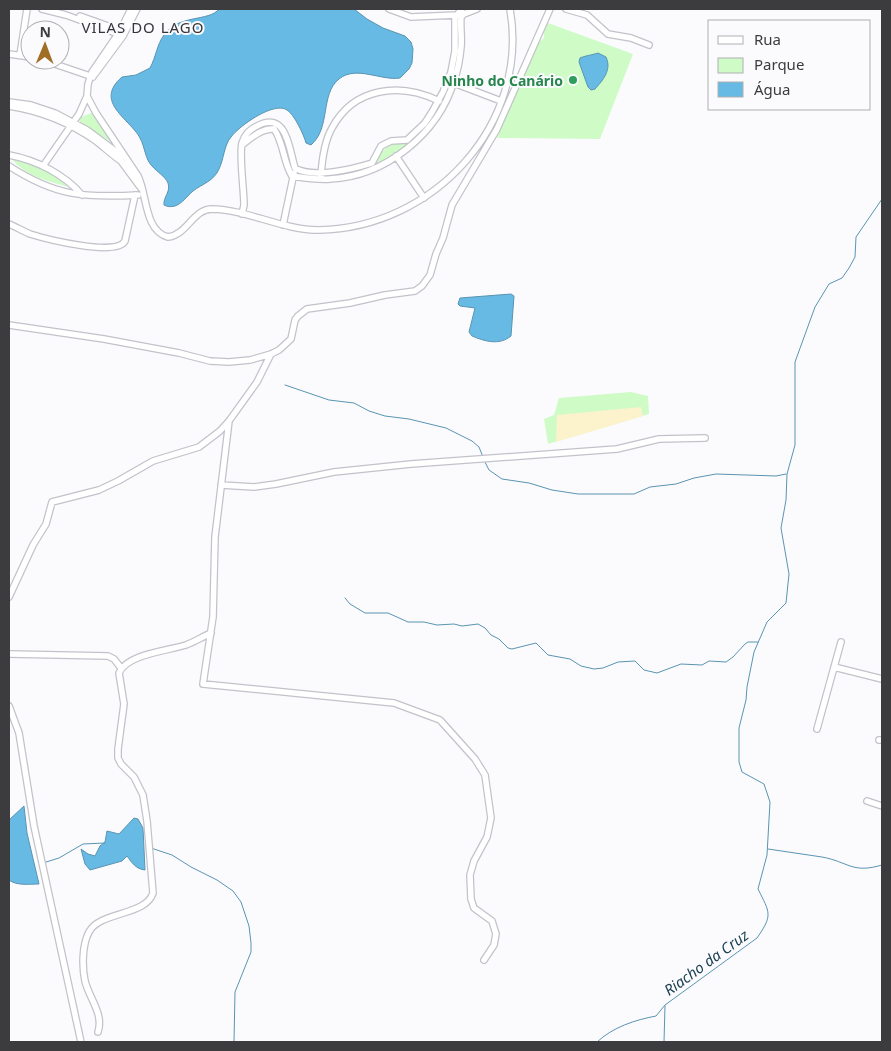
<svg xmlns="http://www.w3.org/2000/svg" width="891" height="1051" font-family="'Noto Sans',sans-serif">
<rect width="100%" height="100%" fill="#fbfbfe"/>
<path fill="#cffbc7" d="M548 23 633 54 600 139 497 138 538 43 544 38V30Z
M91 113 94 115 111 142 79 121 81 117Z
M401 142H406L407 146 394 155 377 163 376 161C382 149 388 145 401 142Z
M11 157C32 163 53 171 70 187 52 183 20 174 11 157Z
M631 392 648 396 649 414 548 444 544 419 554 415 559 398Z"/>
<path fill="#fcf2cc" d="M641 407 643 416 556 442 557 415Z"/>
<path fill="#67bae4" stroke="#5a94b2" d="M219 9H354L367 19 383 28 405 36 411 42 413 49 412 63 409 69 400 78C381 81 356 65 339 79 320 94 331 128 311 145L306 143C304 135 294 114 287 110 274 101 239 126 231 137 224 145 224 159 219 169 214 181 202 184 193 191 187 196 183 203 175 206 171 207 168 207 164 205 163 197 171 192 168 183 165 176 157 172 152 166 145 159 145 147 140 138 130 119 93 102 122 77L136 75 150 68C156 57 157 44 164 35 178 14 209 22 219 9Z
M598 53 606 57C612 70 603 80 595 89L591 90 588 87 579 62 580 58C584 56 592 55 598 53Z
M511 294 514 296 511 336C499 346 484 341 472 336L469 332 475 308 460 306 458 304 460 298Z
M24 806 27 833 39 884C29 884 17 886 9 880V820Z
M134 818 138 819 143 828 145 870C136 869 132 863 127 856L122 861 90 870 85 864 81 849 88 854 95 856 100 846 105 842 107 831 119 834Z"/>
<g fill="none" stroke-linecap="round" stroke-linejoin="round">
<path stroke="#5a94b2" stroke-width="1" d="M285 385 329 400 354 403 369 411 385 416 409 419 446 428 472 441 479 447 483 457
M484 460 489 470 502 479 529 483 552 490 578 494H634L650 487 676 484 694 478 716 474 776 476 786 474
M345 598 350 604 365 613H388L408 622H424L437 625 454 624 462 626 478 624 485 628 491 635 499 639 508 648 512 649 536 643 548 655 570 659 581 666 594 669 603 668 618 662 635 661 644 670 657 673 681 664 702 665 709 661 726 662 733 657 745 644 748 642H758
M151 848 172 855 191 867 217 880 233 891 241 902 249 926 251 943V952L235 992 234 1042
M768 849C786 852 804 854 822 857 849 862 852 874 882 865
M43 863 59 858 83 844 105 843
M597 1042C613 1027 635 1020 656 1016L665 1005 757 938C773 915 770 913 758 889L767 855 770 802 764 784 742 772 739 762V728L746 700 747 687 754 652 767 622 786 603 789 574 781 528 786 500 787 474 795 445V362L815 307 829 284 842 278 849 268 855 257 856 237 882 199
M664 1042 665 1006"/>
<g stroke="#c2c3ca" stroke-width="8">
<path id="street" d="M42 9 66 15 121 35
M131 9 120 31 92 72 88 84 87 96 96 113 138 176C147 193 144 231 168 237 187 235 193 209 212 209 249 210 282 230 319 230 434 228 530 124 510 9
M389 9 411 17 457 15
M566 9 587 15 608 34 631 38 649 45
M80 16 111 27
M9 54 30 57
M20 55 27 9
M43 60 93 77
M95 74 123 36 137 9
M451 82 501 101
M9 102 31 105 55 113 87 130 118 153 121 161 141 188
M9 106C41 111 69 122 96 141 105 148 112 155 121 161
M242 145C251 138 262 128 274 129 284 143 283 162 292 176 305 178 318 180 330 179 386 176 438 134 454 81 458 70 460 58 461 47 462 37 460 27 461 17L464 14 477 9
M9 155C36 160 64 174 82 195
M396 156 424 198
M9 166C55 196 84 198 138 195
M43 166 79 114 87 96
M321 176C322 160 324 142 332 128 354 87 400 82 439 101
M242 214 244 205C244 190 239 155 242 143 245 134 249 130 257 126 287 110 289 149 295 168 313 179 353 169 372 163L381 146 391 141 407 140 425 123 432 112 443 92 451 72 455 51V17L462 9
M9 224C16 227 23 231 30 234 46 239 117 257 125 241L135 195
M283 225 294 173
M9 325 104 339 179 353 210 361 229 362 250 360 271 354 279 350 291 339 295 320 298 316 307 309 350 303 385 295 415 291 422 286 430 275 436 254 443 238 452 205 497 129 550 9
M271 354 257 382 229 421 215 537 213 617 203 684 394 703 440 720 475 759 485 775 491 818 487 837 474 861 470 875 471 899 474 908 492 921 496 934 494 945 484 960
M221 485 254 487 276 484 334 472 411 464 617 449 659 439 705 438
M9 597 33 545 46 524 52 502 99 490 118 481 153 461 199 447 220 431 229 421
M9 654 108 656 114 659 121 668
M834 667 882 679
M9 706 19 733 34 826 81 1042
M817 729 841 642
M879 740H882
M867 801 882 806
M98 1032C104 1014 89 998 85 981 82 967 82 945 89 932 100 911 146 916 153 893L147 821 143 795 134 777 121 764 118 758V749L124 704 119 673C127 654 167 651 186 645 194 642 202 637 211 633"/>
</g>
<use href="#street" stroke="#fff" stroke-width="5.5"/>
</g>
<circle fill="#2e9e5b" stroke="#fbfbfe" stroke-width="2" cx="573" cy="80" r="5"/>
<g text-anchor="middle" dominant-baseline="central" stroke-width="4" stroke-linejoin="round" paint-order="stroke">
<g font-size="14" font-weight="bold" fill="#27864d" stroke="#fbfbfe" text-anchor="end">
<text x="563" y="80">Ninho do Canário</text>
</g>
<g font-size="15" letter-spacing="1" fill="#35353b" stroke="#fbfbfe">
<text x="143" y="27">VILAS DO LAGO</text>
</g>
<g font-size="15" font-style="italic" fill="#1e4254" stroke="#fbfbfe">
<text transform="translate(706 962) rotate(-36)">Riacho da Cruz</text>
</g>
</g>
<rect width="891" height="1051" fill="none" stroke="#3c3c3f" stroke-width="20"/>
<rect x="708" y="20" width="162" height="90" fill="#fbfbfe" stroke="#afafb2"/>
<rect x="718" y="36" width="25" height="8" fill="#ffffff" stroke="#afafb2"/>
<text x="754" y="45" font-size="15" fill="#3c3c3f">Rua</text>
<rect x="718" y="58" width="25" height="15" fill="#cffbc7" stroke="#afafb2"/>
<text x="754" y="70" font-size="15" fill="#3c3c3f">Parque</text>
<rect x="718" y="82" width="25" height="15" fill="#67bae4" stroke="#afafb2"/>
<text x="754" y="95" font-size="15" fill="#3c3c3f">Água</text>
<g transform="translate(45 45) rotate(1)"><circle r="24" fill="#fbfbfe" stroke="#afafb2"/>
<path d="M0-4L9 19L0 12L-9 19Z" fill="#a06e24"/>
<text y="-8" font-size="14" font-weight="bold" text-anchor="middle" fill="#3c3c3f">N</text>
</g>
</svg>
